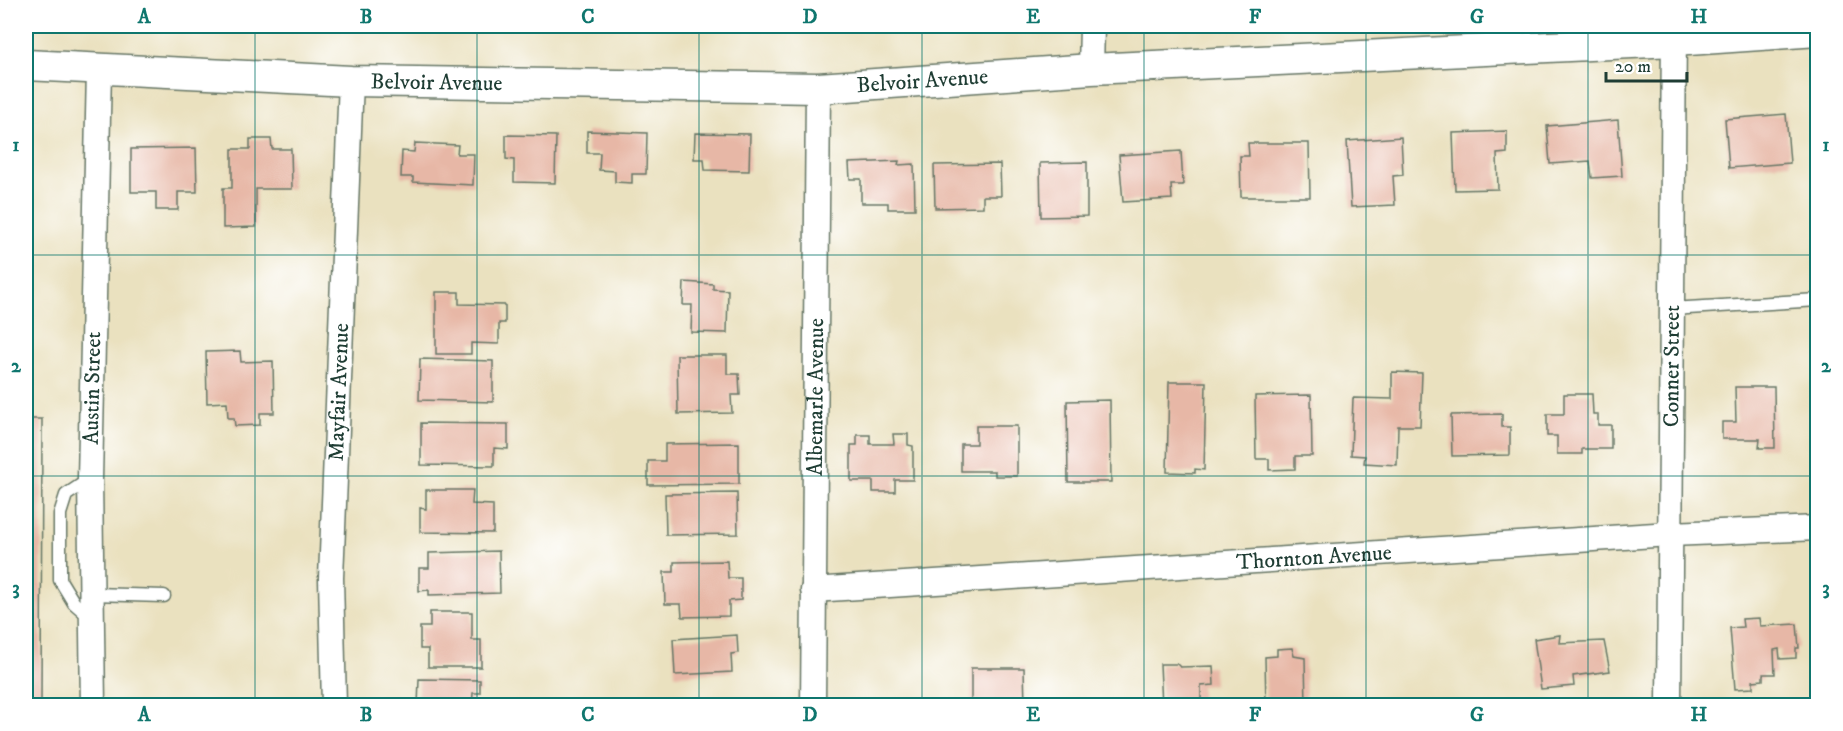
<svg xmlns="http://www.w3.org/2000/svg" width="1843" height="731" font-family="'IM FELL DW Pica',serif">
<rect width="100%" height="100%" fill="#fff"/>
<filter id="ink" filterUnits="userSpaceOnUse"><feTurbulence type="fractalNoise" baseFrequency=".0167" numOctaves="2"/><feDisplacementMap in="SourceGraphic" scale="12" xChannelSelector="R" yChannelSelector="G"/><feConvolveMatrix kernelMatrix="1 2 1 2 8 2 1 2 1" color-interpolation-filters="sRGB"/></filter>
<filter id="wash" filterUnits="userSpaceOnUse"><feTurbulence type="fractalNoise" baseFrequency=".008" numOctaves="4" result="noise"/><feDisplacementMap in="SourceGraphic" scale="24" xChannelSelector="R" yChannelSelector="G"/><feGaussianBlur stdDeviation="1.35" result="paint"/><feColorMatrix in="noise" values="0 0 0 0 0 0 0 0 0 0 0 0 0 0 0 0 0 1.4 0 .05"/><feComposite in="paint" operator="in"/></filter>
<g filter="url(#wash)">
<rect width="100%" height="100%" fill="#eae1bf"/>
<g id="blocks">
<path fill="#e7b7a6" d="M1786 114 1790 163 1729 168 1725 119Z
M1618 120 1622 176 1592 178 1590 161 1550 164 1547 126Z
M587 131 647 133 646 174H632V183L615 182V171L599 170 600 153H587Z
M1507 131V153L1497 154 1498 189 1455 190 1453 133Z
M695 133 750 134 749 171 705 170 704 159H694Z
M506 135 556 136 555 183 514 182V160L506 159Z
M1401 137 1403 175 1393 176 1395 205 1351 207 1347 141Z
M250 139H271L272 149H291L292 189H256V227L223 228V188H232V149H250Z
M415 143 458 145 457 154H474L473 185 413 182V177H401L402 151 414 152Z
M1248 143H1309L1310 197H1241L1240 156H1249Z
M196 148 197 192H178V210H156V192H131V149Z
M1181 151 1183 185H1171L1172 199 1123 202 1119 155Z
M899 161 898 165 914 164 915 209H888V203H861V179H850L849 163Z
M1087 162V216L1041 217 1040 163Z
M1000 164 1001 196H983V207L935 208 934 165Z
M684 282 713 284V289L728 290 727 333 691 332 692 305H683Z
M436 292H459V304L505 305V323H499V344L471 343V354H436Z
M240 351 241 362 273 361 274 413H260V425L235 426 234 418H228L227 402 207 403 206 352Z
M677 355H727V374H739L740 395H731L732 413 678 414Z
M420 359 493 361V402L419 400Z
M1392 372 1422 373 1420 426H1398L1397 465 1364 463 1365 456 1351 455 1353 398 1392 399Z
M1169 382H1206L1204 470 1195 469V473L1167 472Z
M1735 387H1774L1775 448H1759L1760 439H1722V422H1736Z
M1564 394H1592L1593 414H1598V425H1611V449H1582V454H1557V436H1547V414H1564Z
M1311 395 1312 456H1295V469L1269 470V459H1256L1255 396Z
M1110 400 1111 482H1068L1067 401Z
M1813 409H1818V445H1815Z
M1502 414V427H1510V455L1452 456 1451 415Z
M26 419H42L41 706H26Z
M421 423 508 424V449L494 448V466L421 465Z
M976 426H1017V476H995V471H961V444H976Z
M893 434H908V445L913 446V480H895V492H873V481H851V445H857V435H870V444H894Z
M739 443V484L648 485V461H665V444Z
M426 490H473L472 504 493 505V533L420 532V508L426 509Z
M737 493 738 534 666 535 665 494Z
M499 551 500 593 429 595V590L419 591V568H429V553Z
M727 561 728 578H741V600L729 601V616L682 617 681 604H665L664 572H674V562Z
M430 612H472V640H481V667H428V649H420V627H430Z
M1759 618 1760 626 1797 624 1799 648H1796V658L1780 659 1779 649 1774 650 1775 674H1763V680L1753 681V688L1735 689 1730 628 1743 627 1742 619Z
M737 635 738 653 731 654 732 672 675 675 673 639Z
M1560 635 1559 643 1604 641 1610 671 1573 676 1574 686 1541 689 1534 639Z
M1292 648 1294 656 1305 658 1306 706H1266L1265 657 1277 656V649Z
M1160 664H1177L1180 667 1213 666 1214 685 1201 686V706H1162Z
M971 668H1024L1025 706H971Z
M419 679 480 680V693H473L472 706H418Z"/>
</g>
</g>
<g filter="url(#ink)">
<use href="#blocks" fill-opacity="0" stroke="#667665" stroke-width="1.5"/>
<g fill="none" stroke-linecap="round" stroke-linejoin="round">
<g stroke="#667665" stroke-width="15">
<path id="service" d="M1671 309 1818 300
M90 479 66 495 60 514V580L74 603 91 618
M92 594 164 596"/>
</g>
<g stroke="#667665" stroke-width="27">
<g id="minor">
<path d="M1091 69 1092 26"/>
<path id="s1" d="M813 590 1670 534 1818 528"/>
<path id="s2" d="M93 706 90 479 99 70"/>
<path id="s3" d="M334 706 331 578 351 81"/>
<path id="s4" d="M813 706 818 88"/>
<path id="s5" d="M1669 706 1674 26"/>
</g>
</g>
<g stroke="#667665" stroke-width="33">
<g id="tertiary">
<path id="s6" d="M26 65 351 81 818 88 1091 69 1674 41 1818 31"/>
</g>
</g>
<use href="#service" stroke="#fff" stroke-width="12"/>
<use href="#minor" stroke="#fff" stroke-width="24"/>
<use href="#tertiary" stroke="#fff" stroke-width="30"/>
</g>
</g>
<path fill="none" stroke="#0f766e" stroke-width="1.5" stroke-opacity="0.55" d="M255 26V706M477 26V706M699 26V706M922 26V706M1144 26V706M1366 26V706M1588 26V706M26 255H1818M26 476H1818"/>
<g text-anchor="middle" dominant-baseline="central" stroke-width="4.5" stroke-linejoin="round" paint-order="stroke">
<g font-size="22" fill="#1f3d34" stroke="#fff">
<text stroke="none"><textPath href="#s6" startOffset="897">Belvoir Avenue</textPath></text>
<text stroke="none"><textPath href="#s6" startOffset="411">Belvoir Avenue</textPath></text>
<text stroke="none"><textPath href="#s5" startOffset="340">Conner Street</textPath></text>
<text stroke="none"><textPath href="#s2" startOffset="318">Austin Street</textPath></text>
<text stroke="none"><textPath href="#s3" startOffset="314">Mayfair Avenue</textPath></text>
<text stroke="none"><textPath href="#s4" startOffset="309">Albemarle Avenue</textPath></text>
<text stroke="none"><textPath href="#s1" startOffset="502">Thornton Avenue</textPath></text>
</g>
</g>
<rect width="1843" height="731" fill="none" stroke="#fff" stroke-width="66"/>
<path d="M1606 72v9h81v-9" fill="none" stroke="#1f3d34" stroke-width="3"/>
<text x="1615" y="72" font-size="18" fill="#1f3d34" stroke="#ffffff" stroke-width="4.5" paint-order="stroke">20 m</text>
<rect x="33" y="33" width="1777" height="665" fill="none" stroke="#0f766e" stroke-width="2"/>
<g font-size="20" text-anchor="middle" font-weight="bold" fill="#0f766e">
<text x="144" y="23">A</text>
<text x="366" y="23">B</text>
<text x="588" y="23">C</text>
<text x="810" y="23">D</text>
<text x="1033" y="23">E</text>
<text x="1255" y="23">F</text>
<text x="1477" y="23">G</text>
<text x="1699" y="23">H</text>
<text x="16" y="151">1</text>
<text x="1826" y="151">1</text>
<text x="16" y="372">2</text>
<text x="1826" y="372">2</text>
<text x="16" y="594">3</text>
<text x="1826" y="594">3</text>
<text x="144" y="721">A</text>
<text x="366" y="721">B</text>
<text x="588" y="721">C</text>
<text x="810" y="721">D</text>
<text x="1033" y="721">E</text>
<text x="1255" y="721">F</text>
<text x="1477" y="721">G</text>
<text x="1699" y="721">H</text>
</g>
</svg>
